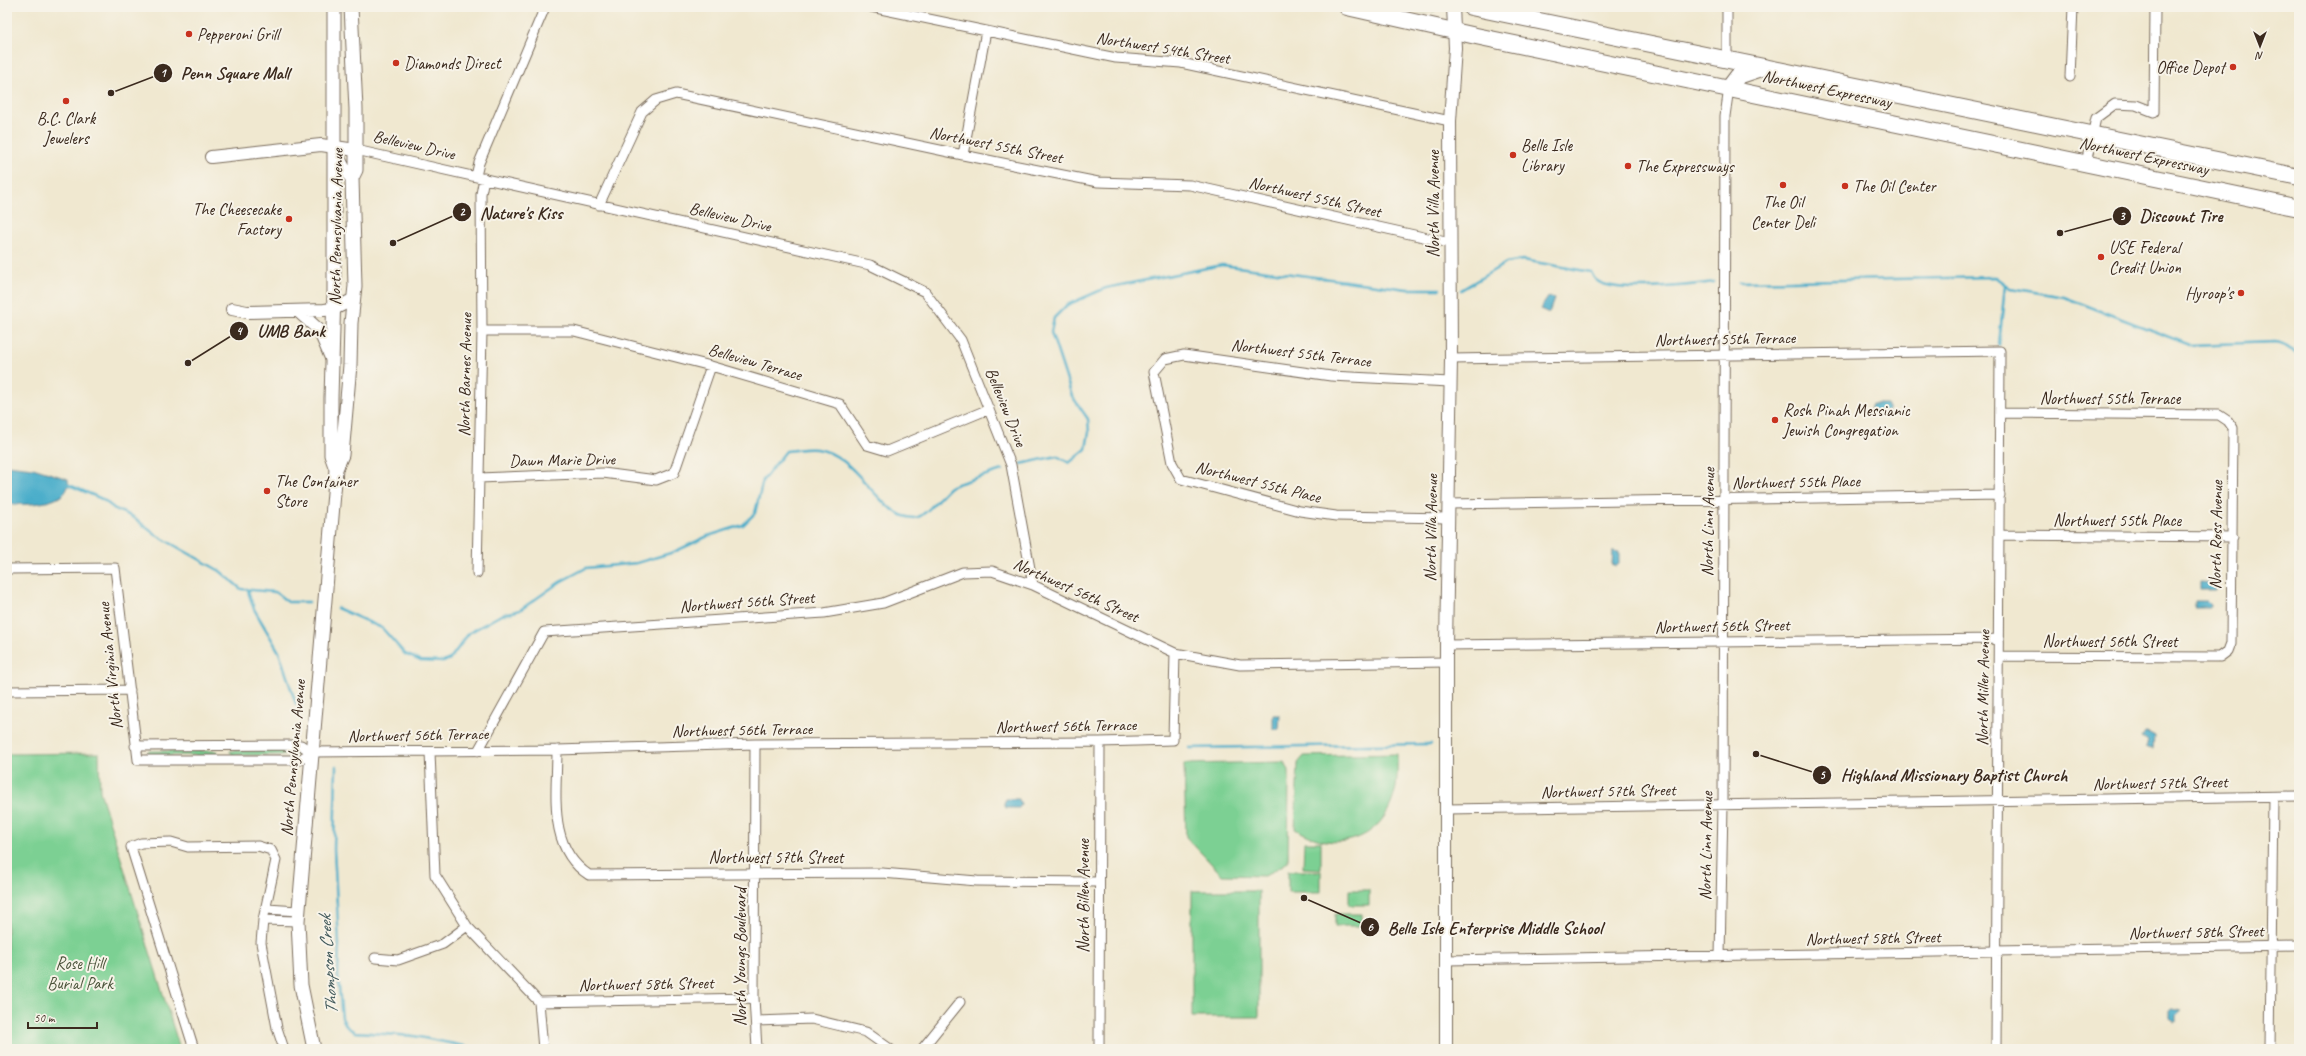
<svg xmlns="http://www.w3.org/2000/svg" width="2306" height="1056" font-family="Caveat,sans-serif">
<rect width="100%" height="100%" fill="#f7f3e8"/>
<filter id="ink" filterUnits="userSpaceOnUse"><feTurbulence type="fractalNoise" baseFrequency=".025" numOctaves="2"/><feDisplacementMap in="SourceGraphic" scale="8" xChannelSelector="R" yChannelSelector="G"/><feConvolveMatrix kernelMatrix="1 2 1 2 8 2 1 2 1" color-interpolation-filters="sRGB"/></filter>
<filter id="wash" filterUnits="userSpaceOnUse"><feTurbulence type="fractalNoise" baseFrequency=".012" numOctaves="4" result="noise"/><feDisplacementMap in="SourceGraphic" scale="16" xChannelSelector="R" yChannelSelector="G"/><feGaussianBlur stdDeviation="0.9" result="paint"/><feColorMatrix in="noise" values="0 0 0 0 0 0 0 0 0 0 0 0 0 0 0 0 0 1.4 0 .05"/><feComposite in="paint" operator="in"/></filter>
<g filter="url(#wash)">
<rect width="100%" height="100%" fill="#f0e8d0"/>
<path fill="#7bd093" stroke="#5b7d58" d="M1399 7H1430L1435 11 1423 12Z
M300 750 301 751 299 755H232L230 751Z
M149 751H216L218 752 216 755 149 756 147 753Z
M99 753 100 791 180 1049H7V754Z
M1397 754C1397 766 1398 779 1395 791 1387 828 1357 848 1320 840 1312 838 1303 833 1295 829L1298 763 1304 756Z
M1284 762 1289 770 1288 862 1265 876 1222 875 1186 837 1184 764Z
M1304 842H1321V869L1303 868Z
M1288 871H1321V892H1288Z
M1349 890H1369V905H1349Z
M1192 891H1259V1017H1192Z
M1335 914H1362V926H1335Z"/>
<path fill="#4aadca" stroke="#426c74" d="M1549 296 1554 299 1549 313 1540 309Z
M1872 404H1886L1889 410 1886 412H1869Z
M7 465 33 468 68 479C73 506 24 505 7 504Z
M1613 551 1619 552V564L1617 566 1612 564Z
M2199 582 2216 583V590H2199Z
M2195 601H2207L2211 605V607H2195Z
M1273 715H1280L1279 729H1273Z
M2145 732 2154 737 2153 748 2146 747 2148 741 2142 737Z
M1006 799H1019L1021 805 1019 808H1006L1004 803Z
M2173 1009 2182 1011 2177 1015V1021L2174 1022 2170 1018V1010Z"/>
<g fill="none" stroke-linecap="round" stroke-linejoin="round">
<path stroke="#4aadca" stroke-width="2.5" d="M1740 282 1995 277 2010 288 2064 297 2190 345 2275 342C2287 344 2294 348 2299 359
M1461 290 1506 263 1523 260 1591 272C1592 274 1594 279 1596 280 1614 295 1691 285 1714 282
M1999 345 2005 285
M1021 464 1057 456 1069 463 1086 449 1089 432 1088 419 1072 396 1051 332 1054 318 1067 305 1106 288 1222 265 1407 289H1440
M67 484 102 499 115 509 133 517 156 535 220 571 241 589 275 592 288 602H309
M248 591 254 609 279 652 296 704
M337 608 382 628 405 654 421 661 443 662 450 659 469 633 501 615 520 610 560 582 586 568 637 563 674 552 708 536 743 525 755 513 763 480 786 451C796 450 807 448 816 449 857 453 879 518 914 518 925 518 940 495 950 487 957 483 992 474 1002 470
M1190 748 1431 744
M336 766 334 849 339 944 338 976 342 1018 347 1027 355 1032 414 1036 479 1049"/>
</g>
</g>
<g filter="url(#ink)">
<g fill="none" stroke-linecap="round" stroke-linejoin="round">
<g stroke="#7a6c5c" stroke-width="11">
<path id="minor" d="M871 7 1116 58 1181 63 1450 121
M1727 58V7
M2070 77 2073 7
M356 150 870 265 925 292 961 340 1011 465 1033 585
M963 155 986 31
M2086 163 2096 118 2115 104 2136 105 2154 112 2155 7
M476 176 479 163 545 7
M599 205 642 112 656 100 676 94 963 155 1098 182 1190 185 1450 243
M482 331H574L711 366 840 404 867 445 887 451 989 409
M1451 359 2000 351 1996 1049
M480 478 603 473 656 480 674 473 711 366
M1448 504 2000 495
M1448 518 1336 516 1300 511 1181 479 1172 463 1154 372 1165 359 1184 355 1331 376 1450 382
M2000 535 2233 537
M7 569 115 568 138 760H300L311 752 557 750 755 744 1100 742 1173 740 1175 653
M477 573 482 331 481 194 484 178
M1446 645 1999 639
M1999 656 2220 657 2228 651 2231 643 2233 428 2228 421 2219 415 2001 413
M7 691 130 690
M755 744 754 998 757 1049
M135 746 301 745 311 752
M557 750C557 793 547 848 589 875L882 873 977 881 1099 882
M478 751 544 632 824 613 883 603 963 572 992 571 1033 585 1175 653 1240 665 1446 662
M430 752 435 875 467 926 539 1002 543 1049
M1446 809 2299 796
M267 909 298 911
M263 920 298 921
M1720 956 1723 806 1725 116 1729 88
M375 958 398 960 443 944 467 926
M1447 960 2299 946
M539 1002 754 998
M756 1021 812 1019 866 1032 890 1049
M194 1049 131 847 141 843 171 842 188 847 258 846 271 850 276 860 263 920 261 943 277 1028 284 1049
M922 1049 960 1002
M1099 1049 1100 742
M2270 1049 2273 797"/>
</g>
<g stroke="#7a6c5c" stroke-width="14">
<path id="tertiary" d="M211 157 321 145 356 150
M232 309 247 312 324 310 334 309 354 299
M299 312 319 330 331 358
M1446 1049V645L1451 359 1450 121 1455 48 1453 7"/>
</g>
<g stroke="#7a6c5c" stroke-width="15">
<path id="secondary" d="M334 149 345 171 352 178
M336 469 342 455 350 365 351 323 355 286 352 178 356 170V109L351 7
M314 1049 301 985 298 921 336 469 331 455V398L334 292V7"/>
</g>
<g stroke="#7a6c5c" stroke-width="18">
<path id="trunk" d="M1347 7 1476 36 2299 208
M1471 7 2299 177
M1729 88 1738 76 1765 67"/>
</g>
<use href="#minor" stroke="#fff" stroke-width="9"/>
<use href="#tertiary" stroke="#fff" stroke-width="12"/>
<use href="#secondary" stroke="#fff" stroke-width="13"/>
<use href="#trunk" stroke="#fff" stroke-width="16"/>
</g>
</g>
<g fill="#c8321e" stroke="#f7f3e8" stroke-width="1.5">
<circle cx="189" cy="34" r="4"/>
<circle cx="396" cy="63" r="4"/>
<circle cx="2233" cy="67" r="4"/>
<circle cx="66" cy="101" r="4"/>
<circle cx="1513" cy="155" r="4"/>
<circle cx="1628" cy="166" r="4"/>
<circle cx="1783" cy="185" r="4"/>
<circle cx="1845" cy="186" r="4"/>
<circle cx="289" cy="219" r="4"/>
<circle cx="2101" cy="257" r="4"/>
<circle cx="2241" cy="293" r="4"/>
<circle cx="1775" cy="420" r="4"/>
<circle cx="267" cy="491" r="4"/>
</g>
<g text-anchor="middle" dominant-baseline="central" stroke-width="4" stroke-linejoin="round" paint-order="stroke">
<g font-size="17" fill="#3b2a1e" stroke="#f7f3e8" text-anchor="start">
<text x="197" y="34">Pepperoni Grill</text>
<text x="404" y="63">Diamonds Direct</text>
<text x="2225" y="67" text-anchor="end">Office Depot</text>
<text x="66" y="118" text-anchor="middle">B.C. Clark<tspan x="66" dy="20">Jewelers</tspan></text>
<text x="1521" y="145">Belle Isle<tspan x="1521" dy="20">Library</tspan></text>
<text x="1636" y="166">The Expressways</text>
<text x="1853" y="186">The Oil Center</text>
<text x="1783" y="202" text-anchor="middle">The Oil<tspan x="1783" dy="20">Center Deli</tspan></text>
<text x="281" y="209" text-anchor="end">The Cheesecake<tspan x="281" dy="20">Factory</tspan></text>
<text x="2109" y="247">USE Federal<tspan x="2109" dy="20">Credit Union</tspan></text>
<text x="2233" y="293" text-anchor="end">Hyroop's</text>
<text x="1783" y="410">Rosh Pinah Messianic<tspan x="1783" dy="20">Jewish Congregation</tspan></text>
<text x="275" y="481">The Container<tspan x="275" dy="20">Store</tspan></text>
</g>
<g font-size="17" fill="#3b2a1e" stroke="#f7f3e8">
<text transform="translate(1163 48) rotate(9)">Northwest 54th Street</text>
<text transform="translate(1827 89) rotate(12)">Northwest Expressway</text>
<text transform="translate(414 145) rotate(13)">Belleview Drive</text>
<text transform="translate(996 145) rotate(11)">Northwest 55th Street</text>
<text transform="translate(2144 156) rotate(12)">Northwest Expressway</text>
<text transform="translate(1315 197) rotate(13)">Northwest 55th Street</text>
<text transform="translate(1433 204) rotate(-90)">North Villa Avenue</text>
<text transform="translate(730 217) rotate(13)">Belleview Drive</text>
<text transform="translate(336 227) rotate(-89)">North Pennsylvania Avenue</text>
<text transform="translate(1725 339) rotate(-1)">Northwest 55th Terrace</text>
<text transform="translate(1301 353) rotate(7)">Northwest 55th Terrace</text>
<text transform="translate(755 362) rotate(16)">Belleview Terrace</text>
<text transform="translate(465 375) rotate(-89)">North Barnes Avenue</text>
<text x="2110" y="398">Northwest 55th Terrace</text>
<text transform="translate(1006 407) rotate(68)">Belleview Drive</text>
<text transform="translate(562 460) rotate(-1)">Dawn Marie Drive</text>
<text transform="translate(1258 482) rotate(14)">Northwest 55th Place</text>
<text transform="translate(1796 482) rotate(-1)">Northwest 55th Place</text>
<text x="2117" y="520">Northwest 55th Place</text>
<text transform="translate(1708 522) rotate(-89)">North Linn Avenue</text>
<text transform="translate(1431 528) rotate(-89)">North Villa Avenue</text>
<text transform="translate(2216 535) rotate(-89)">North Ross Avenue</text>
<text transform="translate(1076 590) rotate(24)">Northwest 56th Street</text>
<text transform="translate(747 602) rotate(-4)">Northwest 56th Street</text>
<text transform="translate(1722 626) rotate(-1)">Northwest 56th Street</text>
<text x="2110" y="641">Northwest 56th Street</text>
<text transform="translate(110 666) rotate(-96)">North Virginia Avenue</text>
<text transform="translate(1983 688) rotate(-89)">North Miller Avenue</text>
<text transform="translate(1066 726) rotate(-1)">Northwest 56th Terrace</text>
<text transform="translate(742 730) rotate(-1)">Northwest 56th Terrace</text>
<text transform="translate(418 735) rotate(-1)">Northwest 56th Terrace</text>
<text transform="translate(293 758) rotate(-85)">North Pennsylvania Avenue</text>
<text transform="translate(2160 783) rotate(-1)">Northwest 57th Street</text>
<text transform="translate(1608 791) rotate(-1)">Northwest 57th Street</text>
<text transform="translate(1706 846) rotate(-89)">North Linn Avenue</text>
<text x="776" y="857">Northwest 57th Street</text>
<text transform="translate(1083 896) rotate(-90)">North Billen Avenue</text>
<text transform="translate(2196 932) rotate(-1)">Northwest 58th Street</text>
<text transform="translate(1873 938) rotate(-1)">Northwest 58th Street</text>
<text transform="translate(740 957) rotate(-90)">North Youngs Boulevard</text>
<text transform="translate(646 984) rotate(-1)">Northwest 58th Street</text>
</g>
<g font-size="17" fill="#4b543b" stroke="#f7f3e8">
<text x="80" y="963">Rose Hill<tspan x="80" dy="20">Burial Park</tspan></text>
</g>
<g font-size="18" font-style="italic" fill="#40585a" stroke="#f7f3e8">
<text transform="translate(328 965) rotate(-94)">Thompson Creek</text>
</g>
</g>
<path fill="none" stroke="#3b2a1e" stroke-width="1.5" d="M111 93L163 73M393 243L462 212M2060 233L2122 216M188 363L239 331M1756 754L1822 775M1304 898L1370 927"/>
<g fill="#3b2a1e" stroke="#f7f3e8" stroke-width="1.5">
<circle cx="111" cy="93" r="4"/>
<circle cx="393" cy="243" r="4"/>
<circle cx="2060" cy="233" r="4"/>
<circle cx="188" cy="363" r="4"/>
<circle cx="1756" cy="754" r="4"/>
<circle cx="1304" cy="898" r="4"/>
<circle cx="163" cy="73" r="10"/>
<circle cx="462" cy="212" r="10"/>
<circle cx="2122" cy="216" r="10"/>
<circle cx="239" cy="331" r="10"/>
<circle cx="1822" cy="775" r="10"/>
<circle cx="1370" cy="927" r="10"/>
</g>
<g font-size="12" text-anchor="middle" font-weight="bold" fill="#fff">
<text x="163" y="77">1</text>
<text x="462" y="216">2</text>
<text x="2122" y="220">3</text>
<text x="239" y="335">4</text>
<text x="1822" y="779">5</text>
<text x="1370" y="931">6</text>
</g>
<g font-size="18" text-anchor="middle" font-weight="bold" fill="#3b2a1e" stroke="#f7f3e8" stroke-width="4" stroke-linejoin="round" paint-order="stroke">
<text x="235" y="79">Penn Square Mall</text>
<text x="521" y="219">Nature's Kiss</text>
<text x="2181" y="222">Discount Tire</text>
<text x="291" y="337">UMB Bank</text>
<text x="1954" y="781">Highland Missionary Baptist Church</text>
<text x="1495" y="934">Belle Isle Enterprise Middle School</text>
</g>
<rect width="2306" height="1056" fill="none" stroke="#f7f3e8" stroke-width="24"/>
<g transform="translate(2260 46) rotate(180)" stroke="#f7f3e8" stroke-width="3" paint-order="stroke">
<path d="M0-3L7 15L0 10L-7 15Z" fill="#3b2a1e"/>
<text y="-6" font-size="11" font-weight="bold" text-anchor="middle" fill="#3b2a1e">N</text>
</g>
<path d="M28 1022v6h69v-6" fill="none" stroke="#3b2a1e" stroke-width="2"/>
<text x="34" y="1022" font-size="12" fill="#3b2a1e" stroke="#f7f3e8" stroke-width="3" paint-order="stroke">50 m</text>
</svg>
